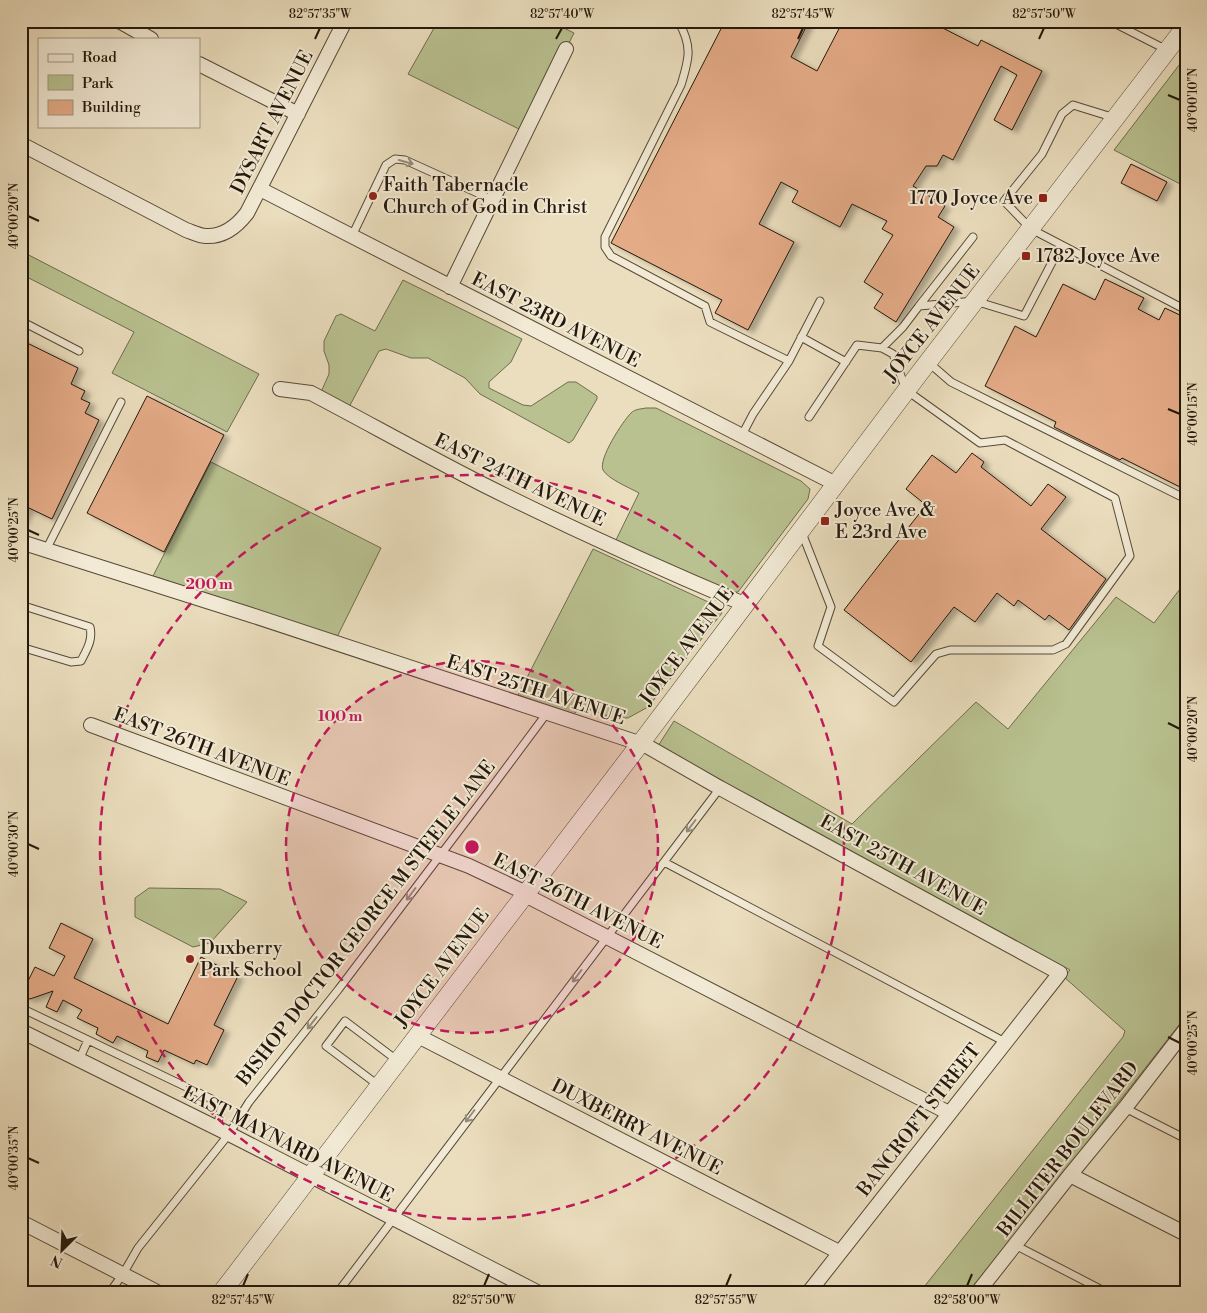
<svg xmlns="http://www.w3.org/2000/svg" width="1207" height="1313" font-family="'Libre Bodoni',serif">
<defs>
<filter id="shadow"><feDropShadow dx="5.5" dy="3" stdDeviation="2.5" flood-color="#0004"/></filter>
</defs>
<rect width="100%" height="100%" fill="#ebdebe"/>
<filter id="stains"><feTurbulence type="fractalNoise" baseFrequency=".004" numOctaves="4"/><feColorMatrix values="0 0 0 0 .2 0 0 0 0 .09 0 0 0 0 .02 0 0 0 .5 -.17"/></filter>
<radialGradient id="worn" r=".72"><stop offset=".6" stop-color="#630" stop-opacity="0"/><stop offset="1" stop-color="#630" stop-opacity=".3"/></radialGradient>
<path fill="#b9c190" stroke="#6e6c4e" d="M438 21H550L574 33 525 132 408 74Z
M1186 56V187L1114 150Z
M21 251 259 374 227 432 112 373 134 332 21 274Z
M403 280 522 339 511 362 489 382V388L523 405 531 406 568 382H576L597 396V399L573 440 569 443 480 394 465 378 428 358H411L386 349 379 351 349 407 321 392 329 374V365L324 351V341L336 316 341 314 375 331Z
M646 408H656L801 481 810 489 808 499 738 592H722L614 544 639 493C630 488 608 479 603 470 598 459 623 421 631 413 635 409 641 409 646 408Z
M211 462 381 548 337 637 153 576Z
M593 549 717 606 722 613 648 707 628 718H614L583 707 572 715 518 695Z
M1186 581V1016L970 1292H920L1123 1037 1125 1031 1064 977 1070 970 658 746 674 721 852 824 976 702 1008 729 1116 597 1154 623Z
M149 888 220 889 247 902 210 943 193 947 135 917V898Z"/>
<path fill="#e4ab87" stroke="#24180c" filter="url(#shadow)" d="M725 21H809L791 57 817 71 843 21H929L978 46 981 40 1042 71 1012 130 994 120 1017 75 1001 66 953 160 943 155 937 166H926L913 186 945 206 938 217 954 227 896 322 874 308 883 294 864 282 893 235 882 229 887 221 852 204 840 227 792 202 798 191 781 182 759 224 794 242 748 330 715 313 722 300 611 243Z
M1131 164 1167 182 1157 201 1121 183Z
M1105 279 1144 298 1138 309 1159 320 1165 308 1186 318V490L1122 458 1120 460 1054 427 1056 422 985 386 1015 326 1036 337 1063 284 1095 300Z
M21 340 78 368 71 384 85 391 81 399 90 403 85 413 99 420 52 519 29 508 21 524Z
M147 396 224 435 164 552 87 513Z
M972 453 984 462 981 467 1031 506 1048 484 1066 497 1041 529 1106 579 1069 630 1049 615 1045 620 1018 600 1014 606 997 593 975 622 954 607 911 662 844 610 926 505 906 489 932 455 956 473Z
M61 923 93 939 74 978 168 1024 201 957 238 976 214 1025 224 1030 207 1065 196 1060 194 1064 164 1050 158 1062 146 1057 148 1051 117 1036 113 1043 96 1034 98 1028 77 1018 82 1010 63 1000 57 1012 46 1007 53 991 30 999 21 995 35 967 54 976 65 956 49 948Z"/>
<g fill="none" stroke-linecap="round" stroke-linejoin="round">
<g stroke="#564a38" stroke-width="9">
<path id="service" d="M678 21C693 46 689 59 681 85L605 237V247L611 256 705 306 710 322 789 361 753 414 742 435
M1110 21 1167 50
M1115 118 1073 105 1062 114 1042 154 1004 201 1031 229 1186 310
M352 236 386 165 395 159 405 160 493 200
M919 306 973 237
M21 321 79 351
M801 337 846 362
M882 348 903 327 919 306 975 301 1024 316 1061 245
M789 361 820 301
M928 362 951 382 1186 499
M802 533 831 607 818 646 894 702 936 654 950 650H1053L1066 644 1130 556 1115 498 1005 440 980 443 906 390 893 354 882 348 857 345 809 417
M46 550 121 402
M21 605 90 627C93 640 87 649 81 661L71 662 21 647
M664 862 1005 1042
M21 937V947
M21 1008 222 1104 217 1128
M79 1060 88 1040
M378 1085 326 1046 345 1021 398 1061
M1125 1108 1186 1139
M1015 1245 1106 1292
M110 1292 123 1274 138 1248 229 1134 249 1102 338 990 489 791 547 713
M338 1292 720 788"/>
</g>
<g stroke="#564a38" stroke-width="16">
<path id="minor" d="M119 21 151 39
M199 64 298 114
M21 144 186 230C192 232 200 236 206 236 224 237 237 226 247 213L345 21
M260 189 836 484
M450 287 566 49
M280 389 311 393C368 423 425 455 482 484 568 527 656 567 744 604
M21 542 251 615 645 745 720 788 1060 973 809 1292
M91 725 469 866 522 891 529 897 949 1113
M21 1031 237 1138 537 1292
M418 1036 839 1252
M1070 1175 1186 1234
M21 1222 157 1292
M978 1292 1070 1175 1125 1108 1186 1029"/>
</g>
<g stroke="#564a38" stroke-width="19">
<path id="tertiary" d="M222 1292 640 744 918 375 1186 26"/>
</g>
<use href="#service" stroke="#f2ead5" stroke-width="7"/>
<use href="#minor" stroke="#f2ead5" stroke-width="14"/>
<use href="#tertiary" stroke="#f2ead5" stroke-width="18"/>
</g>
<defs><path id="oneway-shaft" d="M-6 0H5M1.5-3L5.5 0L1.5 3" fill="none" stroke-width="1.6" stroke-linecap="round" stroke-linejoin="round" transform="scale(1.25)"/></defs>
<g stroke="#958c7b">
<use href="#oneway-shaft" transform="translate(406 162) rotate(16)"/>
<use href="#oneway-shaft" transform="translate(691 826) rotate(127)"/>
<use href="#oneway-shaft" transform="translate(411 894) rotate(127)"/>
<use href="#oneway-shaft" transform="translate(577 976) rotate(127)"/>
<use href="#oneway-shaft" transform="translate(312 1023) rotate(128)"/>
<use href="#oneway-shaft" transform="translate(470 1116) rotate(127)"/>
</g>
<path fill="none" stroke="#24180c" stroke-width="2" d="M315 39 320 28M556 39 562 28M798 39 803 28M1039 39 1044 28M1168 95 1180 100M28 216 39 221M1168 409 1180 414M28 530 39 535M1168 723 1180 729M28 844 39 849M1168 1037 1180 1043M28 1158 39 1163M243 1286 248 1274M484 1286 489 1274M726 1286 731 1274M967 1286 972 1274"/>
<circle cx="472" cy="847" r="186" fill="#c2185b" fill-opacity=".12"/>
<g fill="none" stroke="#c2185b" stroke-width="2.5" stroke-dasharray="9 6">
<circle cx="472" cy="847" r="186"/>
<circle cx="472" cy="847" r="372"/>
</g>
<g fill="#8f2418" stroke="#f2ead5" stroke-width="2">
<circle cx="373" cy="196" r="5"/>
<rect x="1038" y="193" width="10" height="10" rx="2.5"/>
<rect x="1021" y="251" width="10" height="10" rx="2.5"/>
<rect x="820" y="516" width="10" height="10" rx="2.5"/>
<circle cx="190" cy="959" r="5"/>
</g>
<g text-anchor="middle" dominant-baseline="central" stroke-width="4" stroke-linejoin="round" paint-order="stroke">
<g font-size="19" fill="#24180c" stroke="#f2ead5">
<text transform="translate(272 122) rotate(-63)">DYSART AVENUE</text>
<text transform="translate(556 320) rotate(27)">EAST 23RD AVENUE</text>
<text transform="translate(932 323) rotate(-52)">JOYCE AVENUE</text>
<text transform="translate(520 480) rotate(26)">EAST 24TH AVENUE</text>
<text transform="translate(687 646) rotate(-53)">JOYCE AVENUE</text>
<text transform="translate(536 690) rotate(18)">EAST 25TH AVENUE</text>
<text transform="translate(202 747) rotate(21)">EAST 26TH AVENUE</text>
<text transform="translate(903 865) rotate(29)">EAST 25TH AVENUE</text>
<text transform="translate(578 901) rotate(27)">EAST 26TH AVENUE</text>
<text transform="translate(366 923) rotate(-52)">BISHOP DOCTOR GEORGE M STEELE LANE</text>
<text transform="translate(442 968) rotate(-53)">JOYCE AVENUE</text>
<text transform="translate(919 1120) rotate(-52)">BANCROFT STREET</text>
<text transform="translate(637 1127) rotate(27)">DUXBERRY AVENUE</text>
<text transform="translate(288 1144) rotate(27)">EAST MAYNARD AVENUE</text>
<text transform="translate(1068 1149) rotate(-52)">BILLITER BOULEVARD</text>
</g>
<g font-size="19" fill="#24180c" stroke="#f2ead5" text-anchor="start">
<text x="383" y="185">Faith Tabernacle<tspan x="383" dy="22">Church of God in Christ</tspan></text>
<text x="1033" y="198" text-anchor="end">1770 Joyce Ave</text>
<text x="1036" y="256">1782 Joyce Ave</text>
<text x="835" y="510">Joyce Ave &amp;<tspan x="835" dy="22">E 23rd Ave</tspan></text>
<text x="200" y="948">Duxberry<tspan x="200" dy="22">Park School</tspan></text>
</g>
</g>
<circle cx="472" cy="847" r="8" fill="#c2185b" stroke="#f2ead5" stroke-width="2.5"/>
<g font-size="15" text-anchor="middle" font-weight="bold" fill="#c2185b" stroke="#f2ead5" stroke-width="4" stroke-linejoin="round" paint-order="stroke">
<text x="209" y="589">200 m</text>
<text x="340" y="721">100 m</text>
</g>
<rect width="1207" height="1313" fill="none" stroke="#ebdebe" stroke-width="55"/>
<rect x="38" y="38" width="162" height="90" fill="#f2ead5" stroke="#a09685"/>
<rect x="48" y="54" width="25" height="8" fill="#f2ead5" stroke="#a09685"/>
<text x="82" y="62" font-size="15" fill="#24180c">Road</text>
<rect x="48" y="75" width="25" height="15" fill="#b9c190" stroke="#a09685"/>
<text x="82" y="88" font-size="15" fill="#24180c">Park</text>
<rect x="48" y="100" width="25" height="15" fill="#e4ab87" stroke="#a09685"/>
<text x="82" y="112" font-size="15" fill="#24180c">Building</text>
<g transform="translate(62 1250) rotate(204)" stroke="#f2ead5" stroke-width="4" paint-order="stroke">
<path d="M0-4L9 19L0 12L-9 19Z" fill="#24180c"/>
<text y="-8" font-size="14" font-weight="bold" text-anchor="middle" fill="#24180c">N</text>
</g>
<rect x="28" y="28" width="1152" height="1258" fill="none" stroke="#24180c" stroke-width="2"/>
<g font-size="12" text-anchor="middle" fill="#24180c">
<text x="320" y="18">82°57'35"W</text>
<text x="562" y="18">82°57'40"W</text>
<text x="803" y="18">82°57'45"W</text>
<text x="1044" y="18">82°57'50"W</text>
<text transform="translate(1193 100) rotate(-90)" y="4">40°00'10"N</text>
<text transform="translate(14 216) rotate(-90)" y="4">40°00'20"N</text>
<text transform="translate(1193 414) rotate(-90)" y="4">40°00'15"N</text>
<text transform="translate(14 530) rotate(-90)" y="4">40°00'25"N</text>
<text transform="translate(1193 729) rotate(-90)" y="4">40°00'20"N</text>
<text transform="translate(14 844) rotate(-90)" y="4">40°00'30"N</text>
<text transform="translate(1193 1043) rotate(-90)" y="4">40°00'25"N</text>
<text transform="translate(14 1158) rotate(-90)" y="4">40°00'35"N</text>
<text x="243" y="1304">82°57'45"W</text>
<text x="484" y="1304">82°57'50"W</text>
<text x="726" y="1304">82°57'55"W</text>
<text x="967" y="1304">82°58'00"W</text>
</g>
<rect width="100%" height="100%" filter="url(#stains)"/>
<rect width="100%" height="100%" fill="url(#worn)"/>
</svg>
